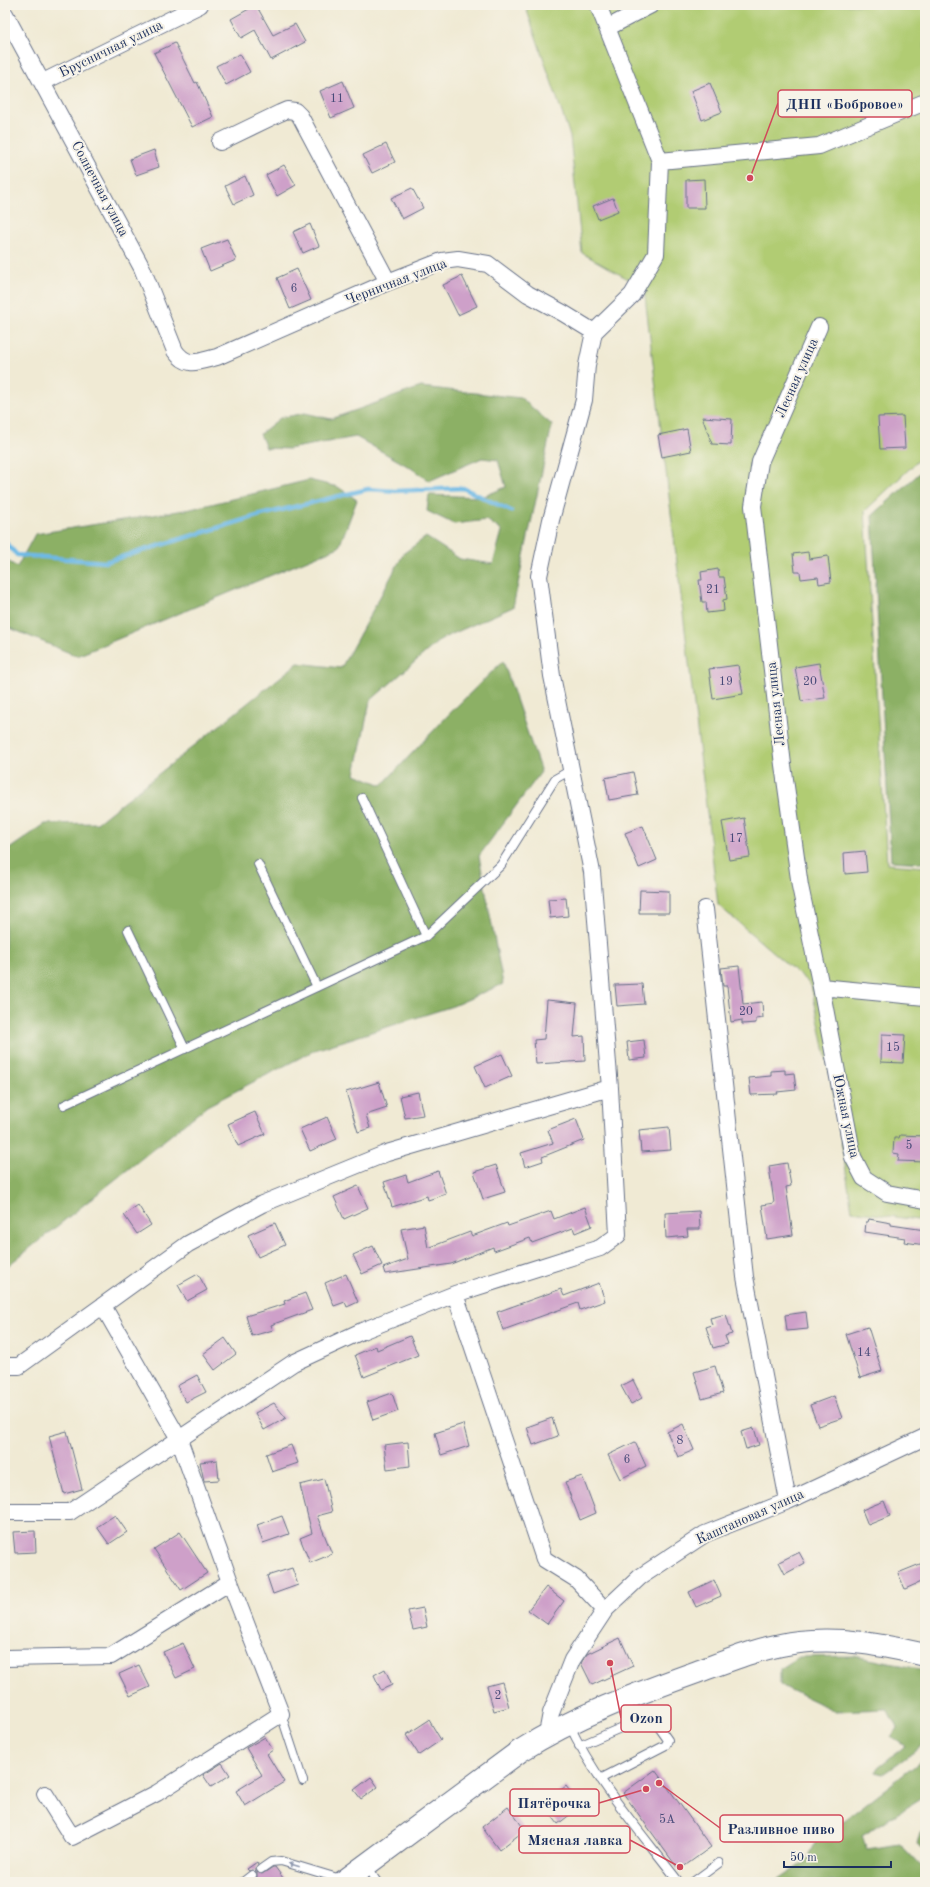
<svg xmlns="http://www.w3.org/2000/svg" width="930" height="1887" font-family="'Old Standard TT',serif">
<rect width="100%" height="100%" fill="#f7f3e8"/>
<filter id="ink" filterUnits="userSpaceOnUse"><feTurbulence type="fractalNoise" baseFrequency=".025" numOctaves="2"/><feDisplacementMap in="SourceGraphic" scale="8" xChannelSelector="R" yChannelSelector="G"/><feConvolveMatrix kernelMatrix="1 2 1 2 8 2 1 2 1" color-interpolation-filters="sRGB"/></filter>
<filter id="wash" filterUnits="userSpaceOnUse"><feTurbulence type="fractalNoise" baseFrequency=".012" numOctaves="4" result="noise"/><feDisplacementMap in="SourceGraphic" scale="16" xChannelSelector="R" yChannelSelector="G"/><feGaussianBlur stdDeviation="0.9" result="paint"/><feColorMatrix in="noise" values="0 0 0 0 0 0 0 0 0 0 0 0 0 0 0 0 0 1.4 0 .05"/><feComposite in="paint" operator="in"/></filter>
<g filter="url(#wash)">
<rect width="100%" height="100%" fill="#f0ead4"/>
<path fill="#b1cc73" stroke="#667e68" d="M525 5H925V454L865 511 887 864 925 867V1221L852 1211 835 1100 811 985 718 905 644 288 582 253 570 136Z"/>
<path fill="#8cb065" stroke="#547062" d="M421 387 521 398 552 425 513 607 441 639 370 701 355 774 382 785 454 709 503 661 541 772 479 856 503 984 453 1006 315 1050 207 1106 5 1268V852L45 824 97 823 298 663 341 668 404 553 426 537 460 559 493 564 502 531 487 520 454 524 427 511 429 495 482 497 506 487 498 460 482 458 429 481 411 468 356 437 288 449 266 448 260 434 280 418 305 413 331 419Z
M925 468V863L891 861 872 516Z
M309 480 338 487 357 500 339 547 77 656 5 626V559L17 567 35 534 191 509Z
M854 1656 925 1670V1744L883 1774 875 1772 878 1767 905 1746 891 1737 897 1728 887 1709 835 1711 780 1685V1669L799 1657Z
M925 1758V1796L862 1836 867 1849 900 1844 921 1866H925V1882H775L806 1861 815 1843Z
M925 1830V1850L917 1844 920 1832Z"/>
<g fill="none" stroke-linecap="round" stroke-linejoin="round">
<path stroke="#6db9e6" stroke-width="4.5" d="M5 542 17 555 105 562 257 516 368 489 395 491 463 488 511 511"/>
</g>
<g id="blocks">
<path fill="#cea0c9" d="M256 5 273 35 295 24 305 42 271 60 255 30 241 38 231 19Z
M175 43 195 83 197 82 213 117 192 127 154 53Z
M240 54 250 72 226 85 216 66Z
M343 81 354 108 331 118 320 91Z
M710 83 722 112 702 120 691 91Z
M386 144 395 162 372 173 363 155Z
M154 150 159 167 136 175 130 159Z
M284 165 296 185 277 196 266 175Z
M245 176 253 195 234 204 225 186Z
M704 179 705 208H686V180Z
M412 188 423 208 402 219 391 198Z
M613 198 618 211 598 219 593 206Z
M310 224 319 246 303 253 293 232Z
M227 239 236 260 210 271 201 249Z
M297 269 311 300 290 309 277 278Z
M462 276 477 306 458 315 443 285Z
M903 416 905 448 880 449 878 417Z
M702 417 732 419 731 445 712 444Z
M687 429 691 451 662 457 658 435Z
M808 552 809 559 828 556 831 582 819 584 818 577 801 579 800 572H795L793 554Z
M718 569 719 577H724L727 599 723 600 724 611 707 613 706 602H702L699 580H702L701 572Z
M819 663 825 698 801 701 795 667Z
M738 665 743 694 713 699 709 669Z
M633 772 638 795 609 800 605 778Z
M744 818 750 857 729 860 722 822Z
M643 826 657 860 639 868 625 833Z
M865 851 867 872 845 874 844 853Z
M640 890 669 891V913H639Z
M566 898 568 916 550 918 548 899Z
M739 966 743 1004 762 1002 763 1018 756 1019V1023L742 1024V1020L731 1022 727 986H723L721 968Z
M642 984 644 1004 617 1006 615 985Z
M547 1000 577 1003 574 1037 584 1036 585 1061 536 1064 534 1040 544 1039Z
M882 1034 905 1035 903 1063 881 1062Z
M644 1040 646 1058 629 1060 627 1042Z
M502 1054 512 1076 485 1088 475 1066Z
M785 1070V1074L794 1073 796 1090 777 1092 778 1094 751 1095 749 1078 771 1076V1071Z
M379 1082 387 1108 366 1115 370 1128 358 1132 346 1092Z
M418 1092 423 1115 405 1118 400 1096Z
M255 1112 265 1134 238 1146 228 1124Z
M327 1117 337 1139 310 1151 300 1129Z
M576 1119 584 1140 542 1157 543 1161 525 1167 521 1153 553 1143 548 1130Z
M669 1127 671 1150 641 1152 639 1130Z
M900 1135 925 1136V1162L898 1161 899 1154 893 1153 894 1138H899Z
M787 1163 791 1186 786 1187 793 1235 767 1239 762 1205 774 1203 769 1166Z
M496 1165 505 1192 483 1199 474 1172Z
M438 1171 446 1194 428 1200 427 1196 392 1207 384 1182 406 1175 408 1182Z
M358 1186 368 1208 344 1219 334 1197Z
M138 1205 151 1225 137 1234 124 1215Z
M585 1207 592 1226 575 1233 573 1228 532 1243 530 1238 494 1251 493 1247 451 1264 385 1274 383 1268 408 1259 401 1229 424 1225 428 1248 470 1232 472 1236 507 1223 508 1226 551 1211 554 1219Z
M699 1211 700 1229H687L688 1236 666 1238 665 1213Z
M869 1219 891 1223V1225L925 1230V1245L904 1242 905 1238 865 1232 866 1222H868Z
M275 1223 285 1245 258 1257 248 1235Z
M373 1246 382 1265 362 1274 353 1255Z
M198 1274 207 1290 187 1301 178 1285Z
M346 1274 358 1302 347 1307 345 1302 334 1306 325 1283Z
M599 1283 605 1301 580 1310 578 1303 503 1330 497 1312 561 1289 564 1296Z
M305 1293 312 1310 271 1325 273 1330 252 1336 246 1316 285 1304 284 1301Z
M806 1312 808 1329 787 1331 785 1315Z
M726 1314 732 1334 725 1336 728 1344 713 1348 706 1327 712 1325 710 1318Z
M868 1327 882 1371 860 1378 846 1334Z
M410 1336 418 1355 364 1377 355 1355 376 1346 377 1350Z
M225 1338 236 1354 215 1370 203 1354Z
M715 1366 723 1393 702 1399 694 1372Z
M197 1375 206 1392 186 1402 177 1386Z
M633 1380 642 1398 631 1404 621 1386Z
M392 1393 398 1411 373 1420 367 1402Z
M834 1396 842 1418 818 1426 810 1405Z
M274 1403 286 1418 264 1430 255 1413Z
M552 1418 558 1436 533 1445 527 1427Z
M463 1424 469 1446 441 1455 435 1433Z
M683 1424 694 1450 678 1457 667 1432Z
M754 1428 759 1445 746 1449 741 1432Z
M67 1431 82 1489 64 1494 49 1436Z
M408 1442 410 1466 387 1469 384 1445Z
M635 1442 646 1466 620 1479 608 1455Z
M291 1445 298 1463 272 1472 266 1454Z
M217 1460 219 1480 204 1481 200 1462Z
M582 1476 596 1513 580 1520 565 1482Z
M324 1479 332 1512 317 1516 332 1554 310 1563 300 1538 312 1533 300 1485Z
M884 1501 890 1516 868 1525 862 1510Z
M115 1515 127 1532 109 1544 97 1527Z
M282 1516 289 1534 263 1543 257 1525Z
M35 1531 36 1552 15 1553 13 1532Z
M180 1532 207 1573 181 1590 154 1549Z
M799 1552 805 1563 785 1574 779 1562Z
M925 1562V1580L905 1589 898 1573Z
M292 1568 298 1585 273 1594 267 1576Z
M714 1580 721 1596 696 1607 689 1592Z
M546 1587 564 1601 547 1624 528 1610Z
M423 1608 427 1627 413 1630 408 1611Z
M620 1638 633 1666 592 1685 581 1663 587 1654Z
M183 1643 195 1669 176 1678 163 1652Z
M139 1665 150 1687 130 1696 119 1674Z
M385 1669 392 1685 381 1690 374 1675Z
M502 1682 509 1707 494 1711 487 1686Z
M429 1720 441 1740 419 1755 406 1735Z
M265 1737 273 1750 267 1754 284 1782 245 1806 236 1791 262 1775 246 1748Z
M222 1763 230 1775 211 1787 203 1775Z
M655 1770 711 1847 679 1870 623 1793Z
M371 1777 378 1787 361 1799 354 1790Z
M566 1786 581 1806 558 1824 543 1804Z
M508 1807 525 1830 499 1850 482 1827Z
M257 1862 258 1864 256 1867V1872L252 1870 249 1871 247 1869Z
M273 1867H275L286 1882H252L257 1877V1872L262 1874Z"/>
</g>
</g>
<g filter="url(#ink)">
<use href="#blocks" fill-opacity="0" stroke="#667087" stroke-width="1"/>
<g fill="none" stroke-linecap="round" stroke-linejoin="round">
<g stroke="#667087" stroke-width="10">
<path id="lane" d="M362 798 426 936
M258 864 317 987
M128 930 185 1049
M64 1105 426 936 501 865 555 779 571 770
M281 1714 303 1781
M569 1724C596 1782 640 1831 679 1882
M579 1746 646 1717 653 1719 668 1740 666 1745 600 1779
M366 1865 378 1882
M261 1869 271 1862 281 1861 344 1880
M243 1882 252 1875
M693 1882 719 1863"/>
</g>
<g stroke="#667087" stroke-width="18">
<path id="street" d="M598 5 660 161 819 146 925 102
M5 14 142 268 175 351C188 369 199 361 217 357L388 282 442 261 458 259 488 264 528 294 563 313 594 332
M607 28 651 5
M43 82 200 5
M220 142 280 113 287 110 295 111 300 116 388 282
M819 327 760 462 753 506 783 765 800 886 821 987 925 997
M705 909 745 1277 788 1501
M821 987 853 1157 864 1178 887 1193 925 1200
M5 1366H19L188 1244 262 1204 387 1153 610 1088
M5 1512H70L293 1363 362 1331 455 1294
M605 1610 576 1579 544 1559 455 1294 600 1248 618 1235 610 1088 592 872 552 676 539 576 551 520 584 400 587 365 594 332 632 295 656 254 660 161
M5 1658 111 1656 230 1582
M547 1734 551 1713 572 1660 605 1610 640 1577 705 1534 788 1501 925 1437
M45 1794 72 1837 157 1793 281 1714 230 1582 179 1439 103 1306"/>
</g>
<g stroke="#667087" stroke-width="24">
<path id="secondary" d="M343 1882 520 1751C575 1716 636 1694 697 1672 730 1660 764 1646 799 1642 842 1637 883 1645 925 1655"/>
</g>
<use href="#lane" stroke="#fff" stroke-width="8"/>
<use href="#street" stroke="#fff" stroke-width="16"/>
<use href="#secondary" stroke="#fff" stroke-width="22"/>
</g>
<defs><path id="oneway-solid" d="M-6-.8H1V-3.2L6.5 0L1 3.2V.8H-6Z"/></defs>
<use fill="#8d97ae" href="#oneway-solid" transform="translate(294 1865) rotate(-164)"/>
</g>
<g text-anchor="middle" dominant-baseline="central" stroke-width="4" stroke-linejoin="round" paint-order="stroke">
<g font-size="12" fill="#484b79">
<text x="337" y="99">11</text>
<text x="294" y="289">6</text>
<text x="713" y="590">21</text>
<text x="726" y="682">19</text>
<text x="810" y="682">20</text>
<text x="736" y="839">17</text>
<text x="746" y="1012">20</text>
<text x="893" y="1048">15</text>
<text x="909" y="1146">5</text>
<text x="864" y="1353">14</text>
<text x="680" y="1441">8</text>
<text x="627" y="1460">6</text>
<text x="498" y="1696">2</text>
<text x="667" y="1820">5А</text>
</g>
<g font-size="14" fill="#1b2f5e" stroke="#f7f3e8">
<text transform="translate(111 49) rotate(-26)">Брусничная улица</text>
<text transform="translate(100 189) rotate(62)">Солнечная улица</text>
<text transform="translate(396 282) rotate(-21)">Черничная улица</text>
<text transform="translate(797 378) rotate(-66)">Лесная улица</text>
<text transform="translate(776 704) rotate(-96)">Лесная улица</text>
<text transform="translate(846 1116) rotate(78)">Южная улица</text>
<text transform="translate(750 1517) rotate(-24)">Каштановая улица</text>
</g>
</g>
<path fill="none" stroke="#d1495b" stroke-width="1.5" d="M750 178L778 103M610 1663L621 1718M646 1789L599 1803M659 1783L720 1828M680 1867L630 1840"/>
<g fill="#d1495b" stroke="#f7f3e8" stroke-width="1.5">
<circle cx="750" cy="178" r="4"/>
<circle cx="610" cy="1663" r="4"/>
<circle cx="646" cy="1789" r="4"/>
<circle cx="659" cy="1783" r="4"/>
<circle cx="680" cy="1867" r="4"/>
</g>
<g fill="#f7f3e8" stroke="#d1495b" stroke-width="1.5">
<rect x="778" y="90" width="134" height="27" rx="4"/>
<rect x="621" y="1705" width="50" height="27" rx="4"/>
<rect x="510" y="1789" width="89" height="27" rx="4"/>
<rect x="720" y="1815" width="123" height="27" rx="4"/>
<rect x="519" y="1826" width="111" height="27" rx="4"/>
</g>
<g font-size="15" text-anchor="middle" font-weight="bold" fill="#1b2f5e">
<text x="845" y="109">ДНП «Бобровое»</text>
<text x="646" y="1723">Ozon</text>
<text x="554" y="1808">Пятёрочка</text>
<text x="781" y="1834">Разливное пиво</text>
<text x="575" y="1845">Мясная лавка</text>
</g>
<rect width="930" height="1887" fill="none" stroke="#f7f3e8" stroke-width="20"/>
<path d="M784 1861v6h107v-6" fill="none" stroke="#1b2f5e" stroke-width="2"/>
<text x="790" y="1861" font-size="12" fill="#1b2f5e" stroke="#f7f3e8" stroke-width="3" paint-order="stroke">50 m</text>
</svg>
